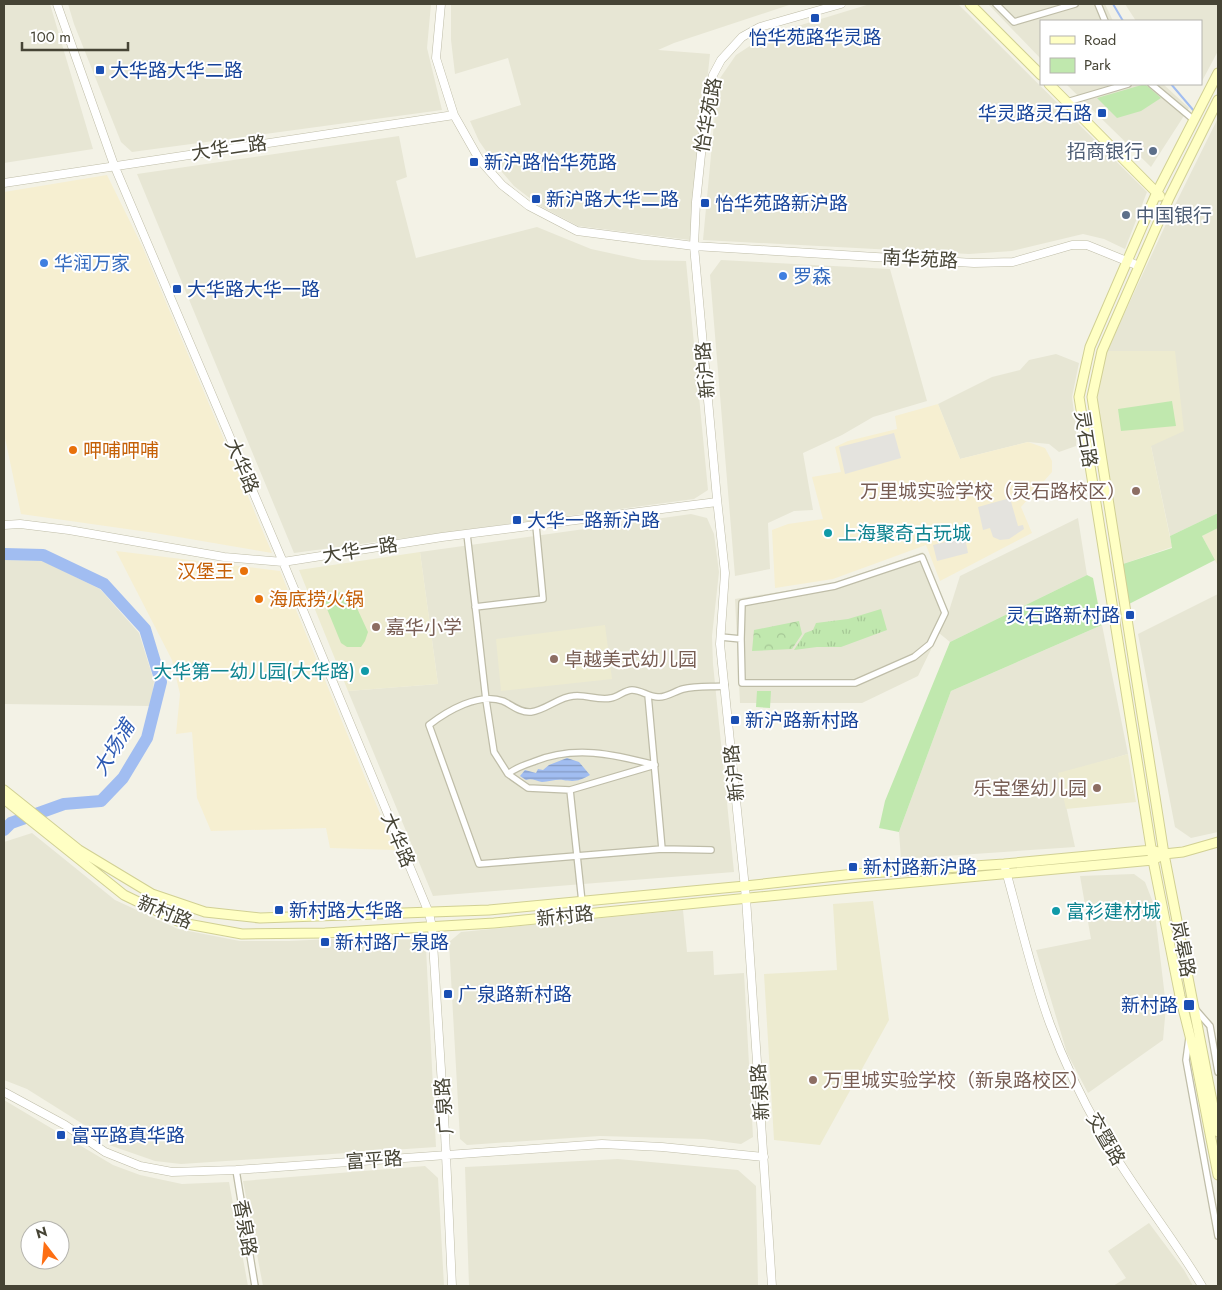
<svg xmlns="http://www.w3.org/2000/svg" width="1222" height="1290" font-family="Jost,'Noto Sans SC',sans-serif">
<defs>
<pattern id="grass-tufts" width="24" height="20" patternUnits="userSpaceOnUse" patternTransform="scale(1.25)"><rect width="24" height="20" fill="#c0e8ae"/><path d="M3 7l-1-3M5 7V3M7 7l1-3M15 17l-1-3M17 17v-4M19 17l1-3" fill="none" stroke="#a6c896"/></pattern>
<pattern id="forest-crowns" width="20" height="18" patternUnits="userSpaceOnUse" patternTransform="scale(1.25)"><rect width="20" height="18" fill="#c0e8ae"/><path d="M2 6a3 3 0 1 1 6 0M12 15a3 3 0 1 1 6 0" fill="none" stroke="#a6c896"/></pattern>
<pattern id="water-rules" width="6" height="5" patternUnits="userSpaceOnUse" patternTransform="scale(1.25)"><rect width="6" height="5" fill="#a1bdf1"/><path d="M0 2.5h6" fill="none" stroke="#859bc4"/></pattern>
</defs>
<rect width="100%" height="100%" fill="#f3f2e6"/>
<path fill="#e7e6d4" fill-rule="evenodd" d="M4 4H50L93 149 4 163Z
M68 4H431L427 48 442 110 132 152 121 142 74 24Z
M451 4H792L674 43 658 50 710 54 690 240 578 226 540 206 514 186 495 164 479 141 470 121 521 105 508 58 455 74 451 40Z
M870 4H958L1147 192 1125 249 1104 239 1083 234 1012 251 969 254 703 240 718 81 736 55 765 36Z
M988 4H1105L1113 21H1041V59Z
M1125 4H1218V51L1201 83V21H1136Z
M1066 84H1163L1189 108 1151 167Z
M1218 118V513L1170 536 1151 446 1107 351 1172 211Z
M399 136 407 177 396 181 416 258 537 227 591 249 642 260 686 261 708 490 694 499 294 553 137 174Z
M721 260 890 269 927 401 873 417 842 435 803 453 813 510 794 511 768 523 770 569 735 576 710 275Z
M1056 354 1079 363 1072 397 1076 427V446L1059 452 1049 444 1028 442 960 459 938 404 992 377 1020 370 1029 360Z
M691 514 707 518 714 534 719 572 712 636 713 664 734 872 433 896 348 691 438 684 420 552Z
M1078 518 1087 575 950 642 939 633 918 676 862 703H740L735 599 834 583 923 552 948 614 960 576Z
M4 560 43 561 100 589 139 633 154 681 151 706 4 704Z
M1218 594V832L1191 838 1175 827 1138 634Z
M1102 625 1128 754 1059 774 1075 847 901 859 899 832 951 691Z
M32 833 115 900 178 929 240 941H289L416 935 426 948 436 1147 181 1164 155 1161 109 1145 105 1138 27 1089 4 1080V842Z
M1134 874 1145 882 1154 905 1166 1006 1163 1040 1088 1093 1067 1053 1036 950 1091 939 1080 876Z
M683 910 687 952 713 951 714 975 744 973 753 1137 741 1144 704 1139 600 1136 467 1145 460 1139 449 942 461 932Z
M4 1100 113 1165 140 1175 182 1184 229 1182 248 1286H4ZM30 1230H60V1260H30Z
M618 1159 738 1170 756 1186 758 1286H469L465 1167Z
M425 1166 438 1178 444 1286H263L243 1181Z
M1149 1223 1184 1270 1193 1286H1113L1126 1278 1108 1251Z"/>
<path fill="#f6efd1" d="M107 175 143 248 272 553 155 533 21 514 4 433V192Z
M938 404 960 459 1028 442 1045 448 1052 461V472L1021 507 1032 533 940 581 926 545 833 579 775 588 772 530 788 524 823 519 812 477 841 472 835 447 848 441 897 429 895 416Z
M116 551 280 571 395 850 330 848 326 828 211 831 197 798 192 732 176 734 180 694 172 660Z"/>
<path fill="#edebd0" d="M1107 351H1175L1184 431 1151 446 1172 547 1123 564 1097 397Z
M1218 528V566L1202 536Z
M420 552 438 684 348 691 299 570Z
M605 625 612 679 501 691 496 639Z
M1128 754 1136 802 1066 809 1058 773Z
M873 901 889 1020 820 1145 774 1140 764 974 837 970 833 904Z"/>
<path fill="url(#grass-tufts)" d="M881 609 887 630 841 647H817L794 650 805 633 813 630 816 623 848 619Z"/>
<path fill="url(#forest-crowns)" d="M799 621 802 634 792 649 752 651 754 630Z"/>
<path fill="#c0e8ae" d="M1145 84 1161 98 1141 111 1117 118 1097 98Z
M1172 401 1176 426 1121 431 1118 409Z
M1218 513V528L1202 536 1215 560 1129 604 1123 564 1172 548 1170 536Z
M1087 575 1093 578 1102 625 951 691 899 832 879 828 885 801 950 642Z
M342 592 351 595 368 632 365 641 361 647H347L341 643 325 604C329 595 332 593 342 592Z
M757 691H771L770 708 756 707Z"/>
<path fill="#e4e3de" d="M894 433 901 458 845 474 839 447Z
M1010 498 1018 526 1023 525 1024 529 1009 539 1000 540 993 537 990 528 983 530 978 507Z
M965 537 968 553 937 561 933 545Z"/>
<path fill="url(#water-rules)" d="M567 758 579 762 590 775C579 781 575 782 563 780 556 779 549 782 542 782 536 781 532 778 526 780L520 776 525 770 536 773 538 769 543 770 549 765Z"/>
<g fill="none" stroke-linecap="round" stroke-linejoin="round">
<path stroke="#a1bdf1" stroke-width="2" d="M1113 4 1123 21
M1171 84 1194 111"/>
<path stroke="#a1bdf1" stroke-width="12" d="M4 554 43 555 104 584 145 629 161 682 147 738 123 778 101 801 64 804 11 823 4 830"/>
<g stroke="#bfbda8" stroke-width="8">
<path id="minor" d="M996 4 1014 22 1075 4
M1098 4 1105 21
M1151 84 1194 120
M1067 102 1128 84
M467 534 486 700 494 752 508 774 528 788 570 790 655 765
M475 607 543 599 536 526
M721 637 741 639 742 683H855L914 657 930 644 945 613 922 557 835 586 742 603 741 639
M648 695 662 849 479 864 429 725C447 711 479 692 503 701 512 705 520 713 531 712 546 710 559 697 573 696 586 694 598 701 611 698 618 697 625 690 632 690 641 690 649 697 658 697 666 698 675 691 683 689 696 686 711 687 725 686
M508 774C515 768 524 765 533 762 574 745 613 754 655 765
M570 790 582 902
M662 849 711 850
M1196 1010 1210 1026 1218 1072
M1189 1038 1186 1060 1218 1236
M236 1170 255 1286"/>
</g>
<g stroke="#bfbda8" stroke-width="9">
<path id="tertiary" d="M57 4 114 165 283 562 429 913 432 927 445 1133 452 1286
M441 4 436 58 454 115 479 159 502 185 529 206 577 231 694 246 974 263 1013 262 1072 245H1087L1139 266
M4 183 454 115
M4 525 20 524 69 530 224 557 283 562 442 537 717 502
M1004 864C1019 917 1031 972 1050 1024 1064 1062 1082 1099 1102 1134 1132 1187 1171 1234 1202 1286
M4 1092 65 1125 105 1152 140 1166 172 1172 236 1170 602 1144 662 1147 764 1157
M772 1286 746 898 720 644 725 573 717 499 694 246 696 202 705 116 713 75 721 60 742 37 760 27 841 4"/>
</g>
<g stroke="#d1d093" stroke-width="11">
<path id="secondary" d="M970 4 1041 75
M1218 73 1157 192 1090 347 1079 397 1153 860 1180 996 1195 1056 1218 1175
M1049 84 1160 196
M1218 100 1169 198 1102 351 1092 397 1164 854 1218 1132
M4 790 79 850 152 894 205 912 260 918 489 910 745 886 854 874 1004 864 1152 850 1164 854
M4 799 124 895 182 923 242 934 325 933 494 923 871 886 1153 860 1164 854 1183 852 1218 842"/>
</g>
<use href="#minor" stroke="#fff" stroke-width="5.5"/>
<use href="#tertiary" stroke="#fff" stroke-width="8"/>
<use href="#secondary" stroke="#ffffc4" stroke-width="9"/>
</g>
<g fill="#1a4fb4" stroke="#fff" stroke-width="2">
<rect x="810" y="13" width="10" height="10" rx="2.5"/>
<rect x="95" y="65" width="10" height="10" rx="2.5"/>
<rect x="1097" y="108" width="10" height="10" rx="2.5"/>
<rect x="469" y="157" width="10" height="10" rx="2.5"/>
<rect x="531" y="194" width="10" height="10" rx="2.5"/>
<rect x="700" y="198" width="10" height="10" rx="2.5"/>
<rect x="172" y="284" width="10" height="10" rx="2.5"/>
<rect x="512" y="515" width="10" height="10" rx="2.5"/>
<rect x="1125" y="610" width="10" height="10" rx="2.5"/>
<rect x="730" y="715" width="10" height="10" rx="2.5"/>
<rect x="848" y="862" width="10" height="10" rx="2.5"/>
<rect x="274" y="905" width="10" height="10" rx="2.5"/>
<rect x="320" y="937" width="10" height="10" rx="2.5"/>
<rect x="443" y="989" width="10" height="10" rx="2.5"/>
<rect x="1183" y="999" width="12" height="12" rx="2.5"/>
<rect x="56" y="1130" width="10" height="10" rx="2.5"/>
</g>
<g fill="#5c6f8a" stroke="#fff" stroke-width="2">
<circle cx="1153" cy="151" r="5"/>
<circle cx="1126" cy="215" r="5"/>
</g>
<g fill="#3f7fe0" stroke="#fff" stroke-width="2">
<circle cx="44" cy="263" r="5"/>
<circle cx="783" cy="276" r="5"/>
</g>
<g fill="#e8710a" stroke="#fff" stroke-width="2">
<circle cx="73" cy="450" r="5"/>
<circle cx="244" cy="571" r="5"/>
<circle cx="259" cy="599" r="5"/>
</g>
<g fill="#8d6e63" stroke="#fff" stroke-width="2">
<circle cx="1136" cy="491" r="5"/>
<circle cx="376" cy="627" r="5"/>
<circle cx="554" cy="659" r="5"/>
<circle cx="1097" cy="788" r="5"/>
<circle cx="813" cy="1080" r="5"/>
</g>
<g fill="#0f9aa8" stroke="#fff" stroke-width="2">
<circle cx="828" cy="533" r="5"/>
<circle cx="365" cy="671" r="5"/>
<circle cx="1056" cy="911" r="5"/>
</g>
<g text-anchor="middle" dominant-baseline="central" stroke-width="4" stroke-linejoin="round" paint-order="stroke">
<g font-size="19" fill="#164399" stroke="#fff" text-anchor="start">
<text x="815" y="37" text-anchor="middle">怡华苑路华灵路</text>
<text x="110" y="70">大华路大华二路</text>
<text x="1092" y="113" text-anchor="end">华灵路灵石路</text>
<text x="484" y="162">新沪路怡华苑路</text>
<text x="546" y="199">新沪路大华二路</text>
<text x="715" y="203">怡华苑路新沪路</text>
<text x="187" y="289">大华路大华一路</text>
<text x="527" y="520">大华一路新沪路</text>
<text x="1120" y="615" text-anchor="end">灵石路新村路</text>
<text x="745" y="720">新沪路新村路</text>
<text x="863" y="867">新村路新沪路</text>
<text x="289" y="910">新村路大华路</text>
<text x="335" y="942">新村路广泉路</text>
<text x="458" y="994">广泉路新村路</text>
<text x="1178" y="1005" text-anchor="end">新村路</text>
<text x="71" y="1135">富平路真华路</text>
</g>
<g font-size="19" fill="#464435" stroke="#fff">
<text transform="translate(708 115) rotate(-80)">怡华苑路</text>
<text transform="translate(229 148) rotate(-8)">大华二路</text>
<text transform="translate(920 259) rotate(3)">南华苑路</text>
<text transform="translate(705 370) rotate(-95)">新沪路</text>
<text transform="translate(1086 439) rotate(81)">灵石路</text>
<text transform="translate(242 466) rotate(67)">大华路</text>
<text transform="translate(360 550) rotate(-9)">大华一路</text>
<text transform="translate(734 773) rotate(-96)">新沪路</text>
<text transform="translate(398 840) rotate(67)">大华路</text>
<text transform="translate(165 912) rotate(22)">新村路</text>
<text transform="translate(565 916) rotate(-6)">新村路</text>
<text transform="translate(1183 949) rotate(79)">岚皋路</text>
<text transform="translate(760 1092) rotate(-94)">新泉路</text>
<text transform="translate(444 1106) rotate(-94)">广泉路</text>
<text transform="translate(1106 1139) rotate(60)">交暨路</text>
<text transform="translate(374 1160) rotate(-4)">富平路</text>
<text transform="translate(245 1228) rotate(80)">香泉路</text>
</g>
<g font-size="19" fill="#4e5e75" stroke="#fff" text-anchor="end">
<text x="1143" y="151">招商银行</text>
<text x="1136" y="215" text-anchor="start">中国银行</text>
</g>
<g font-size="19" fill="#366cbe" stroke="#fff" text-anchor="start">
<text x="54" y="263">华润万家</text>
<text x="793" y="276">罗森</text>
</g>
<g font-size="19" fill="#c56008" stroke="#fff" text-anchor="start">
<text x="83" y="450">呷哺呷哺</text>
<text x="234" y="571" text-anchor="end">汉堡王</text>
<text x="269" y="599">海底捞火锅</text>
</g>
<g font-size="19" fill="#785e54" stroke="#fff" text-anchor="start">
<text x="1126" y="491" text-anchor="end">万里城实验学校（灵石路校区）</text>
<text x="386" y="627">嘉华小学</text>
<text x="564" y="659">卓越美式幼儿园</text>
<text x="1087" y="788" text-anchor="end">乐宝堡幼儿园</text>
<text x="823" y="1080">万里城实验学校（新泉路校区）</text>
</g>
<g font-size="19" fill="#0d838f" stroke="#fff" text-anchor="start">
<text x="838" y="533">上海聚奇古玩城</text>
<text x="355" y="671" text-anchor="end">大华第一幼儿园(大华路)</text>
<text x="1066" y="911">富衫建材城</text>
</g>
<g font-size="20" font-style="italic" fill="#2d5ab3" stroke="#fff">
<text transform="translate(114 748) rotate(-59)">大场浦</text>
</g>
</g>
<rect width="1222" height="1290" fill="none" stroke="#464435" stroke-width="10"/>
<rect x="1040" y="20" width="162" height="65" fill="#ffffff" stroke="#b5b4ae"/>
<rect x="1050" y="36" width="25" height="8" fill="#ffffc4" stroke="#b5b4ae"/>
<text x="1084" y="45" font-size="15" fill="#464435">Road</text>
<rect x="1050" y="58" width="25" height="15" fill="#c0e8ae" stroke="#b5b4ae"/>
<text x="1084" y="70" font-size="15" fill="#464435">Park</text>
<g transform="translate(45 1245) rotate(344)"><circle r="24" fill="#ffffff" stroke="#b5b4ae"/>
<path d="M0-4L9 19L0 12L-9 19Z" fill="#fd6f14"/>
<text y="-8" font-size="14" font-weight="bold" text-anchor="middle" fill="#464435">N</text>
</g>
<path d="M22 42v8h106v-8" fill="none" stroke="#464435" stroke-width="2.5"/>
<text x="30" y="42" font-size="15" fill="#464435" stroke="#ffffff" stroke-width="4" paint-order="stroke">100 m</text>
</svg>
